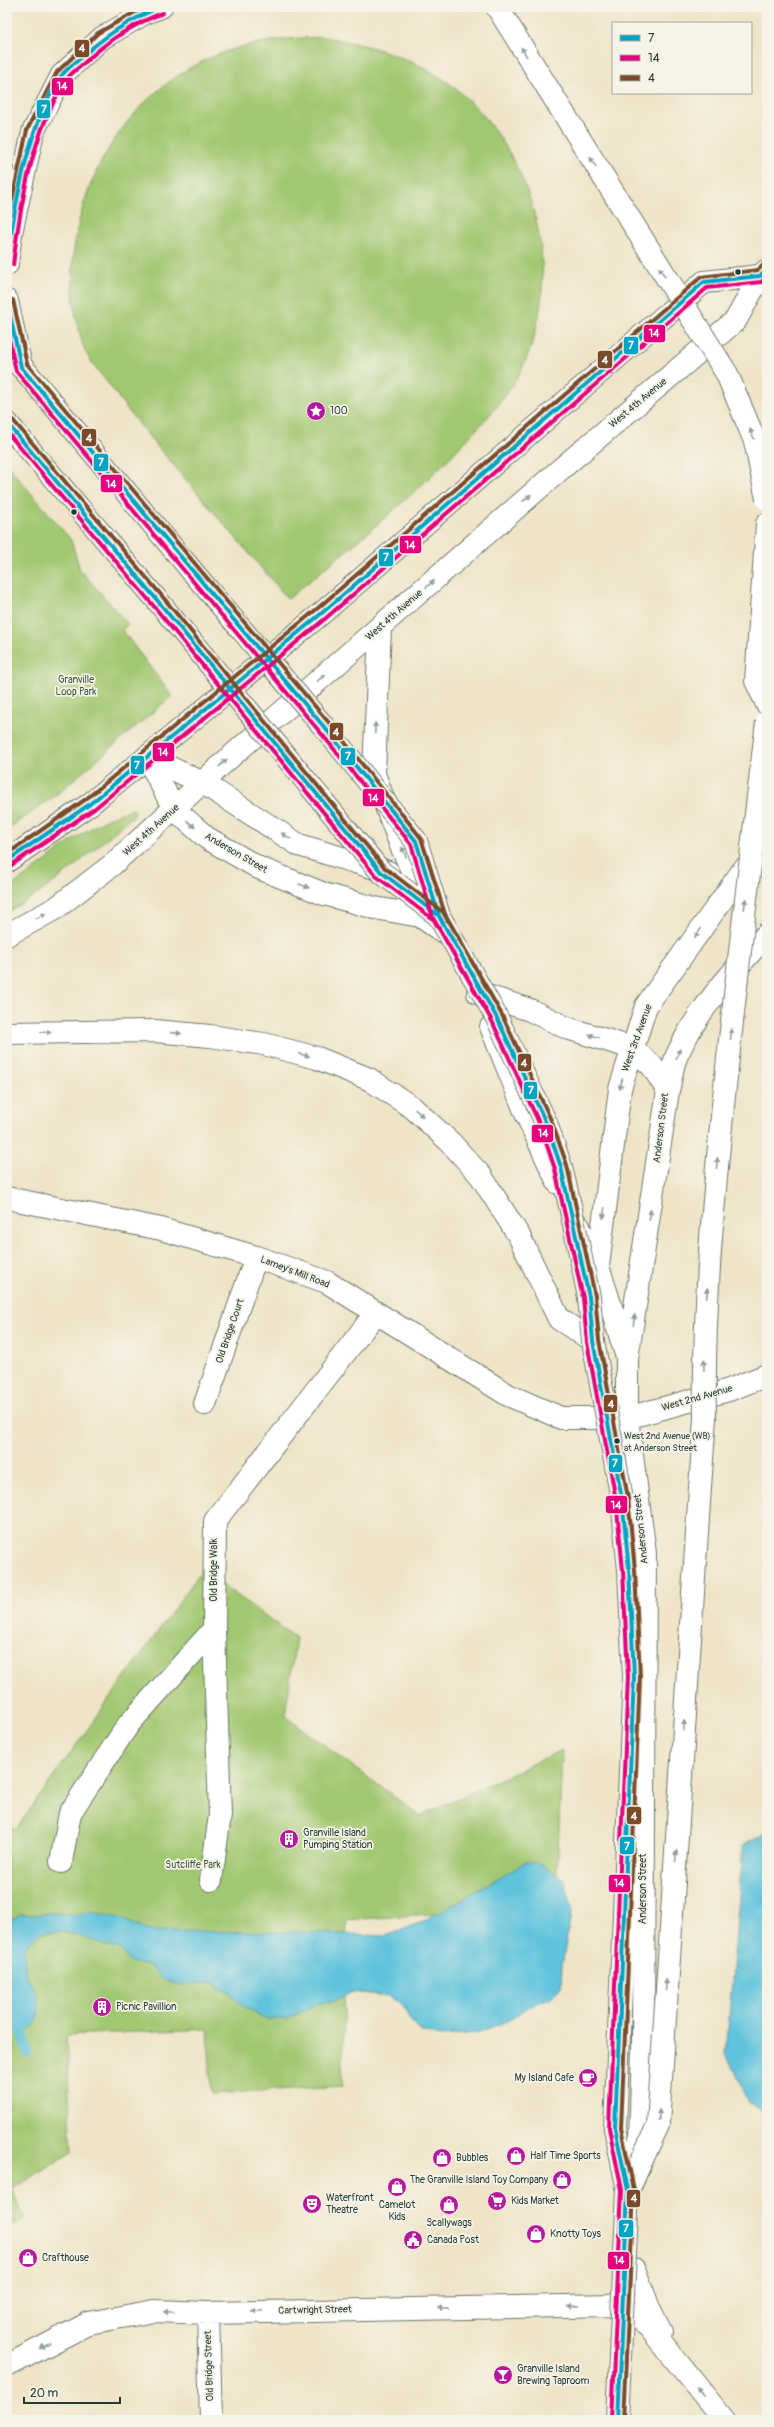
<svg xmlns="http://www.w3.org/2000/svg" width="774" height="2427" font-family="Pangolin,sans-serif">
<rect width="100%" height="100%" fill="#f7f3e8"/>
<filter id="ink" filterUnits="userSpaceOnUse"><feTurbulence type="fractalNoise" baseFrequency=".025" numOctaves="2"/><feDisplacementMap in="SourceGraphic" scale="8" xChannelSelector="R" yChannelSelector="G"/><feConvolveMatrix kernelMatrix="1 2 1 2 8 2 1 2 1" color-interpolation-filters="sRGB"/></filter>
<filter id="wash" filterUnits="userSpaceOnUse"><feTurbulence type="fractalNoise" baseFrequency=".012" numOctaves="4" result="noise"/><feDisplacementMap in="SourceGraphic" scale="16" xChannelSelector="R" yChannelSelector="G"/><feGaussianBlur stdDeviation="0.9" result="paint"/><feColorMatrix in="noise" values="0 0 0 0 0 0 0 0 0 0 0 0 0 0 0 0 0 1.4 0 .05"/><feComposite in="paint" operator="in"/></filter>
<g filter="url(#wash)">
<rect width="100%" height="100%" fill="#efe4c7"/>
<path fill="#a2c771" stroke="#608252" d="M324 37C370 45 412 56 451 85 535 150 570 280 518 376 507 397 489 416 472 434 417 495 351 546 288 599 255 560 221 521 188 482 162 452 136 422 113 390 104 377 89 362 84 348 44 229 112 86 234 49 264 40 293 38 324 37Z
M7 465 71 540 80 570 128 624 122 630 172 696 57 794 7 830Z
M134 809 135 814C94 849 55 887 7 912V889C50 862 84 822 134 809Z
M202 1570 296 1638 285 1716 420 1816 562 1750 556 1905 347 1920 342 2086 211 2094 208 2029 66 2035 72 2152 11 2190 25 2218 7 2229V1824L16 1829Z"/>
<path fill="#5fc3dc" stroke="#3f8088" d="M767 1832V2115L749 2103 726 2054 743 1846Z
M525 1862 540 1863 565 1881 572 1908 562 1965 561 1988 550 1999 538 2001 509 2020 477 2033 441 2036 421 2032 410 2020 403 2006 389 1996 352 1992 333 2002 318 2003 288 2019H267L244 2008 231 1993 219 1988 217 1982C187 1983 169 1992 150 1966L130 1963C116 1939 117 1952 99 1943 83 1936 49 1924 34 1938 30 1941 27 1946 24 1950 25 1958 24 1968 26 1976 27 1980 32 1984 34 1989 39 2001 43 2021 30 2029 21 2035 14 2029 7 2024V1922L20 1914 37 1915 53 1913 72 1915 91 1912 125 1919 150 1931 300 1932 386 1936 423 1922Z"/>
<g fill="none" stroke-linecap="round" stroke-linejoin="round">
<path stroke="#5fc3dc" stroke-width="10" d="M22 2032 27 2052"/>
</g>
</g>
<g filter="url(#ink)">
<g fill="none" stroke-linecap="round" stroke-linejoin="round">
<g stroke="#687767" stroke-width="24">
<path id="minor" d="M7 264 11 233 33 132 62 75 102 38 145 13 161 7
M7 301 21 367
M380 627 374 774 401 846 420 888 432 907
M147 757 174 809 207 838 259 868 324 894 375 908 420 916 442 931
M147 757 203 783 299 845 388 872
M478 993 530 1010 567 1028 632 1048 652 1066 668 1091
M491 1027 527 1116 558 1183
M7 1198 161 1229 256 1257 327 1282 508 1395 561 1418H627L729 1390 767 1375
M578 1225 598 1266 626 1354
M598 1266 620 1089 646 1006 744 869 767 849
M205 1404 256 1257
M61 1862 70 1813 128 1725 214 1629
M211 1880 220 1815 214 1629 215 1521 375 1314
M639 2168 643 2050 645 1553 627 1418V1359L668 1091C671 1079 672 1064 678 1053 699 1007 734 971 767 934
M634 2269 649 2308 661 2332
M208 2313 211 2420
M7 2366 89 2323 154 2311 208 2313 612 2305 632 2314 649 2327 724 2420"/>
</g>
<g stroke="#687767" stroke-width="24">
<path id="secondary" d="M7 861 90 804 322 613 704 282 760 276
M7 935 56 908 112 865 227 760 555 474 736 320 760 276 767 270"/>
</g>
<g stroke="#687767" stroke-width="24">
<path id="trunk" d="M7 349 192 571
M7 423 157 600
M767 524 756 681 767 704
M7 1033 155 1031 210 1036 264 1044 317 1058 369 1079 413 1108 450 1142 481 1176 519 1236 559 1319 593 1341
M546 1123 561 1167 571 1210
M700 1487 705 1418
M622 1499 629 1570 634 1677 615 2128 628 2190"/>
</g>
<use href="#minor" stroke="#fff" stroke-width="22"/>
<use href="#secondary" stroke="#fff" stroke-width="22"/>
<use href="#trunk" stroke="#fff" stroke-width="22"/>
<g stroke="#687767" stroke-width="24" stroke-linecap="butt">
<path id="trunk-bridge" d="M497 7 727 374 755 441 767 499
M192 571 330 734 416 841 439 916 497 1018 546 1123
M157 600 381 872 439 916
M571 1210 589 1297 593 1341 622 1499
M705 1418C703 1310 713 1203 724 1096 737 971 752 847 767 722
M617 2420 628 2190 658 2125 700 1487"/>
</g>
<use href="#trunk-bridge" stroke="#fff" stroke-width="22"/>
<g stroke="#f7f3e8" stroke-width="7">
<path id="bus-1" d="M7 264C14 207 28 123 62 75 66 70 72 65 77 61 102 38 129 19 161 7
M7 301 21 367 330 734 416 841 439 916 497 1018 546 1123 561 1167 589 1297 593 1341 622 1499 629 1570 634 1677 615 2128 628 2190 617 2420
M7 423 157 600 381 872 439 916 443 924
M7 861 90 804 322 613 704 282 760 276 767 270"/>
</g>
<g stroke="#f7f3e8" stroke-width="7">
<path id="bus-2" d="M13 265C20 206 33 128 67 79 70 74 77 69 82 65 106 42 132 24 163 13
M7 330 16 371 325 738 411 844 433 918 492 1021 540 1125 555 1169 583 1298 587 1342 616 1500 623 1570 628 1677 609 2128 622 2190 611 2420
M7 432 152 604 376 876 434 920 438 927
M10 866 94 809 326 618 707 288 761 282 767 278"/>
</g>
<g stroke="#f7f3e8" stroke-width="7">
<path id="bus-3" d="M7 223 27 130 57 72 98 33 144 7
M13 300 27 364 335 730 421 838 445 914 502 1015 551 1120 567 1165 595 1296 599 1340 628 1498 635 1570 640 1677 621 2128 634 2190 623 2420
M12 419 162 596 385 868 443 912 448 921
M7 854 86 799 318 608 701 277 758 270 763 265"/>
</g>
<use href="#bus-1" stroke="#02a4c6" stroke-width="4"/>
<use href="#bus-2" stroke="#e5007d" stroke-width="4"/>
<use href="#bus-3" stroke="#7a4b2a" stroke-width="4"/>
</g>
<defs><path id="oneway-solid" d="M-6-.8H1V-3.2L6.5 0L1 3.2V.8H-6Z"/></defs>
<g fill="#8f9e9a">
<use href="#oneway-solid" transform="translate(524 52) rotate(-121)"/>
<use href="#oneway-solid" transform="translate(593 162) rotate(-122)"/>
<use href="#oneway-solid" transform="translate(662 272) rotate(-122)"/>
<use href="#oneway-solid" transform="translate(752 434) rotate(-113)"/>
<use href="#oneway-solid" transform="translate(527 498) rotate(-41)"/>
<use href="#oneway-solid" transform="translate(430 584) rotate(-41)"/>
<use href="#oneway-solid" transform="translate(321 678) rotate(-41)"/>
<use href="#oneway-solid" transform="translate(375 728) rotate(-88)"/>
<use href="#oneway-solid" transform="translate(223 763) rotate(-43)"/>
<use href="#oneway-solid" transform="translate(191 824) rotate(42)"/>
<use href="#oneway-solid" transform="translate(286 836) rotate(-148)"/>
<use href="#oneway-solid" transform="translate(404 852) rotate(-113)"/>
<use href="#oneway-solid" transform="translate(304 886) rotate(22)"/>
<use href="#oneway-solid" transform="translate(745 904) rotate(-83)"/>
<use href="#oneway-solid" transform="translate(41 916) rotate(-28)"/>
<use href="#oneway-solid" transform="translate(698 933) rotate(124)"/>
<use href="#oneway-solid" transform="translate(46 1032) rotate(-1)"/>
<use href="#oneway-solid" transform="translate(176 1033) rotate(5)"/>
<use href="#oneway-solid" transform="translate(731 1034) rotate(-84)"/>
<use href="#oneway-solid" transform="translate(594 1036) rotate(-163)"/>
<use href="#oneway-solid" transform="translate(678 1054) rotate(-68)"/>
<use href="#oneway-solid" transform="translate(304 1055) rotate(15)"/>
<use href="#oneway-solid" transform="translate(621 1084) rotate(105)"/>
<use href="#oneway-solid" transform="translate(419 1113) rotate(42)"/>
<use href="#oneway-solid" transform="translate(717 1163) rotate(-84)"/>
<use href="#oneway-solid" transform="translate(604 1213) rotate(97)"/>
<use href="#oneway-solid" transform="translate(650 1215) rotate(-82)"/>
<use href="#oneway-solid" transform="translate(707 1293) rotate(-86)"/>
<use href="#oneway-solid" transform="translate(634 1320) rotate(-81)"/>
<use href="#oneway-solid" transform="translate(704 1365) rotate(-89)"/>
<use href="#oneway-solid" transform="translate(684 1726) rotate(-86)"/>
<use href="#oneway-solid" transform="translate(676 1856) rotate(-86)"/>
<use href="#oneway-solid" transform="translate(666 1985) rotate(-86)"/>
<use href="#oneway-solid" transform="translate(659 2115) rotate(-87)"/>
<use href="#oneway-solid" transform="translate(573 2306) rotate(179)"/>
<use href="#oneway-solid" transform="translate(443 2308) rotate(179)"/>
<use href="#oneway-solid" transform="translate(257 2311) rotate(179)"/>
<use href="#oneway-solid" transform="translate(169 2312) rotate(-178)"/>
<use href="#oneway-solid" transform="translate(45 2346) rotate(152)"/>
<use href="#oneway-solid" transform="translate(701 2391) rotate(-129)"/>
</g>
</g>
<defs>
<g id="sight-disc" transform="scale(1)"><circle r="9.5" fill="#b5179e" stroke="#f7f3e8"/><path d="M0-6L1.8-2.2L6-1.7L2.9 1.2L3.7 5.4L0 3.3L-3.7 5.4L-2.9 1.2L-6-1.7L-1.8-2.2Z" fill="#fff"/></g>
<g id="building-disc" transform="scale(1)"><circle r="9.5" fill="#b5179e" stroke="#f7f3e8"/><path d="M-4-6H4V6H1V3H-1V6H-4ZM-2.5-4.3h1.7v1.8h-1.7ZM.8-4.3h1.7v1.8H.8ZM-2.5-1h1.7V.8h-1.7ZM.8-1h1.7V.8H.8Z" fill="#fff"/></g>
<g id="cafe-disc" transform="scale(1)"><circle r="9.5" fill="#b5179e" stroke="#f7f3e8"/><path d="M-5.5-4.5H6V0H3Q3 3.5 0 3.5H-2.5Q-5.5 3.5-5.5 0ZM3-3.2v2h1.7v-2ZM-6 4.5H4V6H-6Z" fill="#fff"/></g>
<g id="shop-disc" transform="scale(1)"><circle r="9.5" fill="#b5179e" stroke="#f7f3e8"/><path d="M-5-2.5h2.3a2.7 3.5 0 0 1 5.4 0H5L5.5 6h-11ZM-1.5-2.5h3a1.5 2.3 0 0 0-3 0Z" fill="#fff"/></g>
<g id="supermarket-disc" transform="scale(1)"><circle r="9.5" fill="#b5179e" stroke="#f7f3e8"/><path d="M-6-5.5h2.5l.6 2H6L4.5 2H-2.5L-4.4-4H-6ZM-1.5 3.2a1.3 1.3 0 1 0 .1 0ZM3 3.2a1.3 1.3 0 1 0 .1 0Z" fill="#fff"/></g>
<g id="theatre-disc" transform="scale(1)"><circle r="9.5" fill="#b5179e" stroke="#f7f3e8"/><path d="M-5-5.5Q0-4 5-5.5V0Q5 5 0 6Q-5 5-5 0ZM-3.3-2.5H-1v1.5H-3.3ZM1-2.5H3.3v1.5H1ZM-2.8 1Q0 5.5 2.8 1Z" fill="#fff"/></g>
<g id="civic-disc" transform="scale(1)"><circle r="9.5" fill="#b5179e" stroke="#f7f3e8"/><path d="M-.6-6.5H3V-4.5H.6V-3L4-1V1h2V6H-6V1h2V-1L-.6-3ZM-1.2 2.5V6h2.4V2.5Z" fill="#fff"/></g>
<g id="bar-disc" transform="scale(1)"><circle r="9.5" fill="#b5179e" stroke="#f7f3e8"/><path d="M-6-5H6L.8 .8V4.5H3.5V6h-7V4.5H-.8V.8Z" fill="#fff"/></g>
</defs>
<g fill-rule="evenodd">
<use href="#sight-disc" x="316" y="411"/>
<use href="#building-disc" x="289" y="1839"/>
<use href="#building-disc" x="102" y="2007"/>
<use href="#cafe-disc" x="588" y="2078"/>
<use href="#shop-disc" x="516" y="2156"/>
<use href="#shop-disc" x="442" y="2158"/>
<use href="#shop-disc" x="562" y="2180"/>
<use href="#shop-disc" x="397" y="2187"/>
<use href="#supermarket-disc" x="497" y="2201"/>
<use href="#theatre-disc" x="312" y="2204"/>
<use href="#shop-disc" x="449" y="2205"/>
<use href="#shop-disc" x="536" y="2234"/>
<use href="#civic-disc" x="413" y="2240"/>
<use href="#shop-disc" x="28" y="2258"/>
<use href="#bar-disc" x="503" y="2375"/>
</g>
<g fill="#1f3d34" stroke="#f7f3e8" stroke-width="1.5">
<circle cx="738" cy="272" r="3.5"/>
<circle cx="74" cy="512" r="3.5"/>
<circle cx="617" cy="1441" r="3.5"/>
</g>
<g text-anchor="middle" dominant-baseline="central" stroke-width="3.5" stroke-linejoin="round" paint-order="stroke">
<g font-size="9" fill="#1f3d34" stroke="#f7f3e8" text-anchor="start">
<text x="624" y="1436">West 2nd Avenue (WB)<tspan x="624" dy="12">at Anderson Street</tspan></text>
</g>
<g font-size="10" fill="#1f3d34" stroke="#f7f3e8">
<text transform="translate(638 403) rotate(-40)">West 4th Avenue</text>
<text transform="translate(394 615) rotate(-41)">West 4th Avenue</text>
<text transform="translate(151 830) rotate(-42)">West 4th Avenue</text>
<text transform="translate(236 853) rotate(30)">Anderson Street</text>
<text transform="translate(637 1038) rotate(-70)">West 3rd Avenue</text>
<text transform="translate(661 1128) rotate(-83)">Anderson Street</text>
<text transform="translate(295 1272) rotate(21)">Lamey's Mill Road</text>
<text transform="translate(230 1331) rotate(-71)">Old Bridge Court</text>
<text transform="translate(697 1398) rotate(-16)">West 2nd Avenue</text>
<text transform="translate(641 1529) rotate(-96)">Anderson Street</text>
<text transform="translate(214 1570) rotate(-90)">Old Bridge Walk</text>
<text transform="translate(643 1889) rotate(-90)">Anderson Street</text>
<text transform="translate(315 2310) rotate(-1)">Cartwright Street</text>
<text transform="translate(209 2366) rotate(-92)">Old Bridge Street</text>
</g>
<g font-size="10" fill="#1f3d34" stroke="#f7f3e8" text-anchor="start">
<text x="330" y="411">100</text>
<text x="303" y="1833">Granville Island<tspan x="303" dy="12">Pumping Station</tspan></text>
<text x="116" y="2007">Picnic Pavillion</text>
<text x="574" y="2078" text-anchor="end">My Island Cafe</text>
<text x="530" y="2156">Half Time Sports</text>
<text x="456" y="2158">Bubbles</text>
<text x="548" y="2180" text-anchor="end">The Granville Island Toy Company</text>
<text x="326" y="2198">Waterfront<tspan x="326" dy="12">Theatre</tspan></text>
<text x="511" y="2201">Kids Market</text>
<text x="397" y="2205" text-anchor="middle">Camelot<tspan x="397" dy="12">Kids</tspan></text>
<text x="449" y="2223" text-anchor="middle">Scallywags</text>
<text x="550" y="2234">Knotty Toys</text>
<text x="427" y="2240">Canada Post</text>
<text x="42" y="2258">Crafthouse</text>
<text x="517" y="2369">Granville Island<tspan x="517" dy="12">Brewing Taproom</tspan></text>
</g>
<g font-size="10" fill="#395940" stroke="#f7f3e8">
<text x="76" y="680">Granville<tspan x="76" dy="12">Loop Park</tspan></text>
<text x="193" y="1865">Sutcliffe Park</text>
</g>
</g>
<g stroke="#f7f3e8" stroke-width="1.5">
<rect x="74" y="39" width="16" height="19" rx="4" fill="#7a4b2a"/>
<rect x="51" y="77" width="23" height="19" rx="4" fill="#e5007d"/>
<rect x="36" y="99" width="15" height="20" rx="4" fill="#02a4c6"/>
<rect x="643" y="324" width="23" height="19" rx="4" fill="#e5007d"/>
<rect x="623" y="336" width="16" height="19" rx="4" fill="#02a4c6"/>
<rect x="597" y="350" width="16" height="19" rx="4" fill="#7a4b2a"/>
<rect x="81" y="428" width="16" height="19" rx="4" fill="#7a4b2a"/>
<rect x="93" y="453" width="16" height="19" rx="4" fill="#02a4c6"/>
<rect x="100" y="474" width="23" height="19" rx="4" fill="#e5007d"/>
<rect x="399" y="535" width="23" height="19" rx="4" fill="#e5007d"/>
<rect x="378" y="548" width="16" height="19" rx="4" fill="#02a4c6"/>
<rect x="329" y="722" width="15" height="19" rx="4" fill="#7a4b2a"/>
<rect x="152" y="742" width="23" height="20" rx="4" fill="#e5007d"/>
<rect x="340" y="747" width="16" height="19" rx="4" fill="#02a4c6"/>
<rect x="130" y="755" width="15" height="20" rx="4" fill="#02a4c6"/>
<rect x="362" y="788" width="23" height="19" rx="4" fill="#e5007d"/>
<rect x="517" y="1053" width="15" height="19" rx="4" fill="#7a4b2a"/>
<rect x="523" y="1081" width="15" height="19" rx="4" fill="#02a4c6"/>
<rect x="531" y="1124" width="23" height="19" rx="4" fill="#e5007d"/>
<rect x="603" y="1394" width="15" height="19" rx="4" fill="#7a4b2a"/>
<rect x="608" y="1454" width="15" height="19" rx="4" fill="#02a4c6"/>
<rect x="605" y="1495" width="23" height="19" rx="4" fill="#e5007d"/>
<rect x="626" y="1806" width="16" height="19" rx="4" fill="#7a4b2a"/>
<rect x="619" y="1836" width="16" height="19" rx="4" fill="#02a4c6"/>
<rect x="608" y="1874" width="23" height="19" rx="4" fill="#e5007d"/>
<rect x="626" y="2189" width="15" height="19" rx="4" fill="#7a4b2a"/>
<rect x="618" y="2219" width="16" height="19" rx="4" fill="#02a4c6"/>
<rect x="607" y="2251" width="23" height="19" rx="4" fill="#e5007d"/>
</g>
<g font-size="11" text-anchor="middle" font-weight="bold" fill="#fff">
<text x="82" y="52">4</text>
<text x="62" y="90">14</text>
<text x="44" y="113">7</text>
<text x="654" y="337">14</text>
<text x="631" y="349">7</text>
<text x="605" y="364">4</text>
<text x="89" y="442">4</text>
<text x="101" y="466">7</text>
<text x="111" y="488">14</text>
<text x="410" y="549">14</text>
<text x="386" y="561">7</text>
<text x="336" y="736">4</text>
<text x="163" y="756">14</text>
<text x="348" y="760">7</text>
<text x="137" y="769">7</text>
<text x="373" y="802">14</text>
<text x="524" y="1067">4</text>
<text x="531" y="1094">7</text>
<text x="543" y="1137">14</text>
<text x="611" y="1408">4</text>
<text x="615" y="1467">7</text>
<text x="616" y="1509">14</text>
<text x="634" y="1820">4</text>
<text x="627" y="1850">7</text>
<text x="619" y="1887">14</text>
<text x="634" y="2202">4</text>
<text x="626" y="2232">7</text>
<text x="619" y="2264">14</text>
</g>
<rect width="774" height="2427" fill="none" stroke="#f7f3e8" stroke-width="24"/>
<rect x="612" y="22" width="140" height="72" fill="#f7f3e8" stroke="#a1aaa0"/>
<rect x="620" y="35" width="20" height="6" fill="#02a4c6" stroke="#a1aaa0"/>
<text x="648" y="42" font-size="12" fill="#1f3d34">7</text>
<rect x="620" y="55" width="20" height="6" fill="#e5007d" stroke="#a1aaa0"/>
<text x="648" y="62" font-size="12" fill="#1f3d34">14</text>
<rect x="620" y="75" width="20" height="6" fill="#7a4b2a" stroke="#a1aaa0"/>
<text x="648" y="82" font-size="12" fill="#1f3d34">4</text>
<path d="M24 2397v6h96v-6" fill="none" stroke="#1f3d34" stroke-width="2"/>
<text x="30" y="2397" font-size="12" fill="#1f3d34" stroke="#f7f3e8" stroke-width="3" paint-order="stroke">20 m</text>
</svg>
